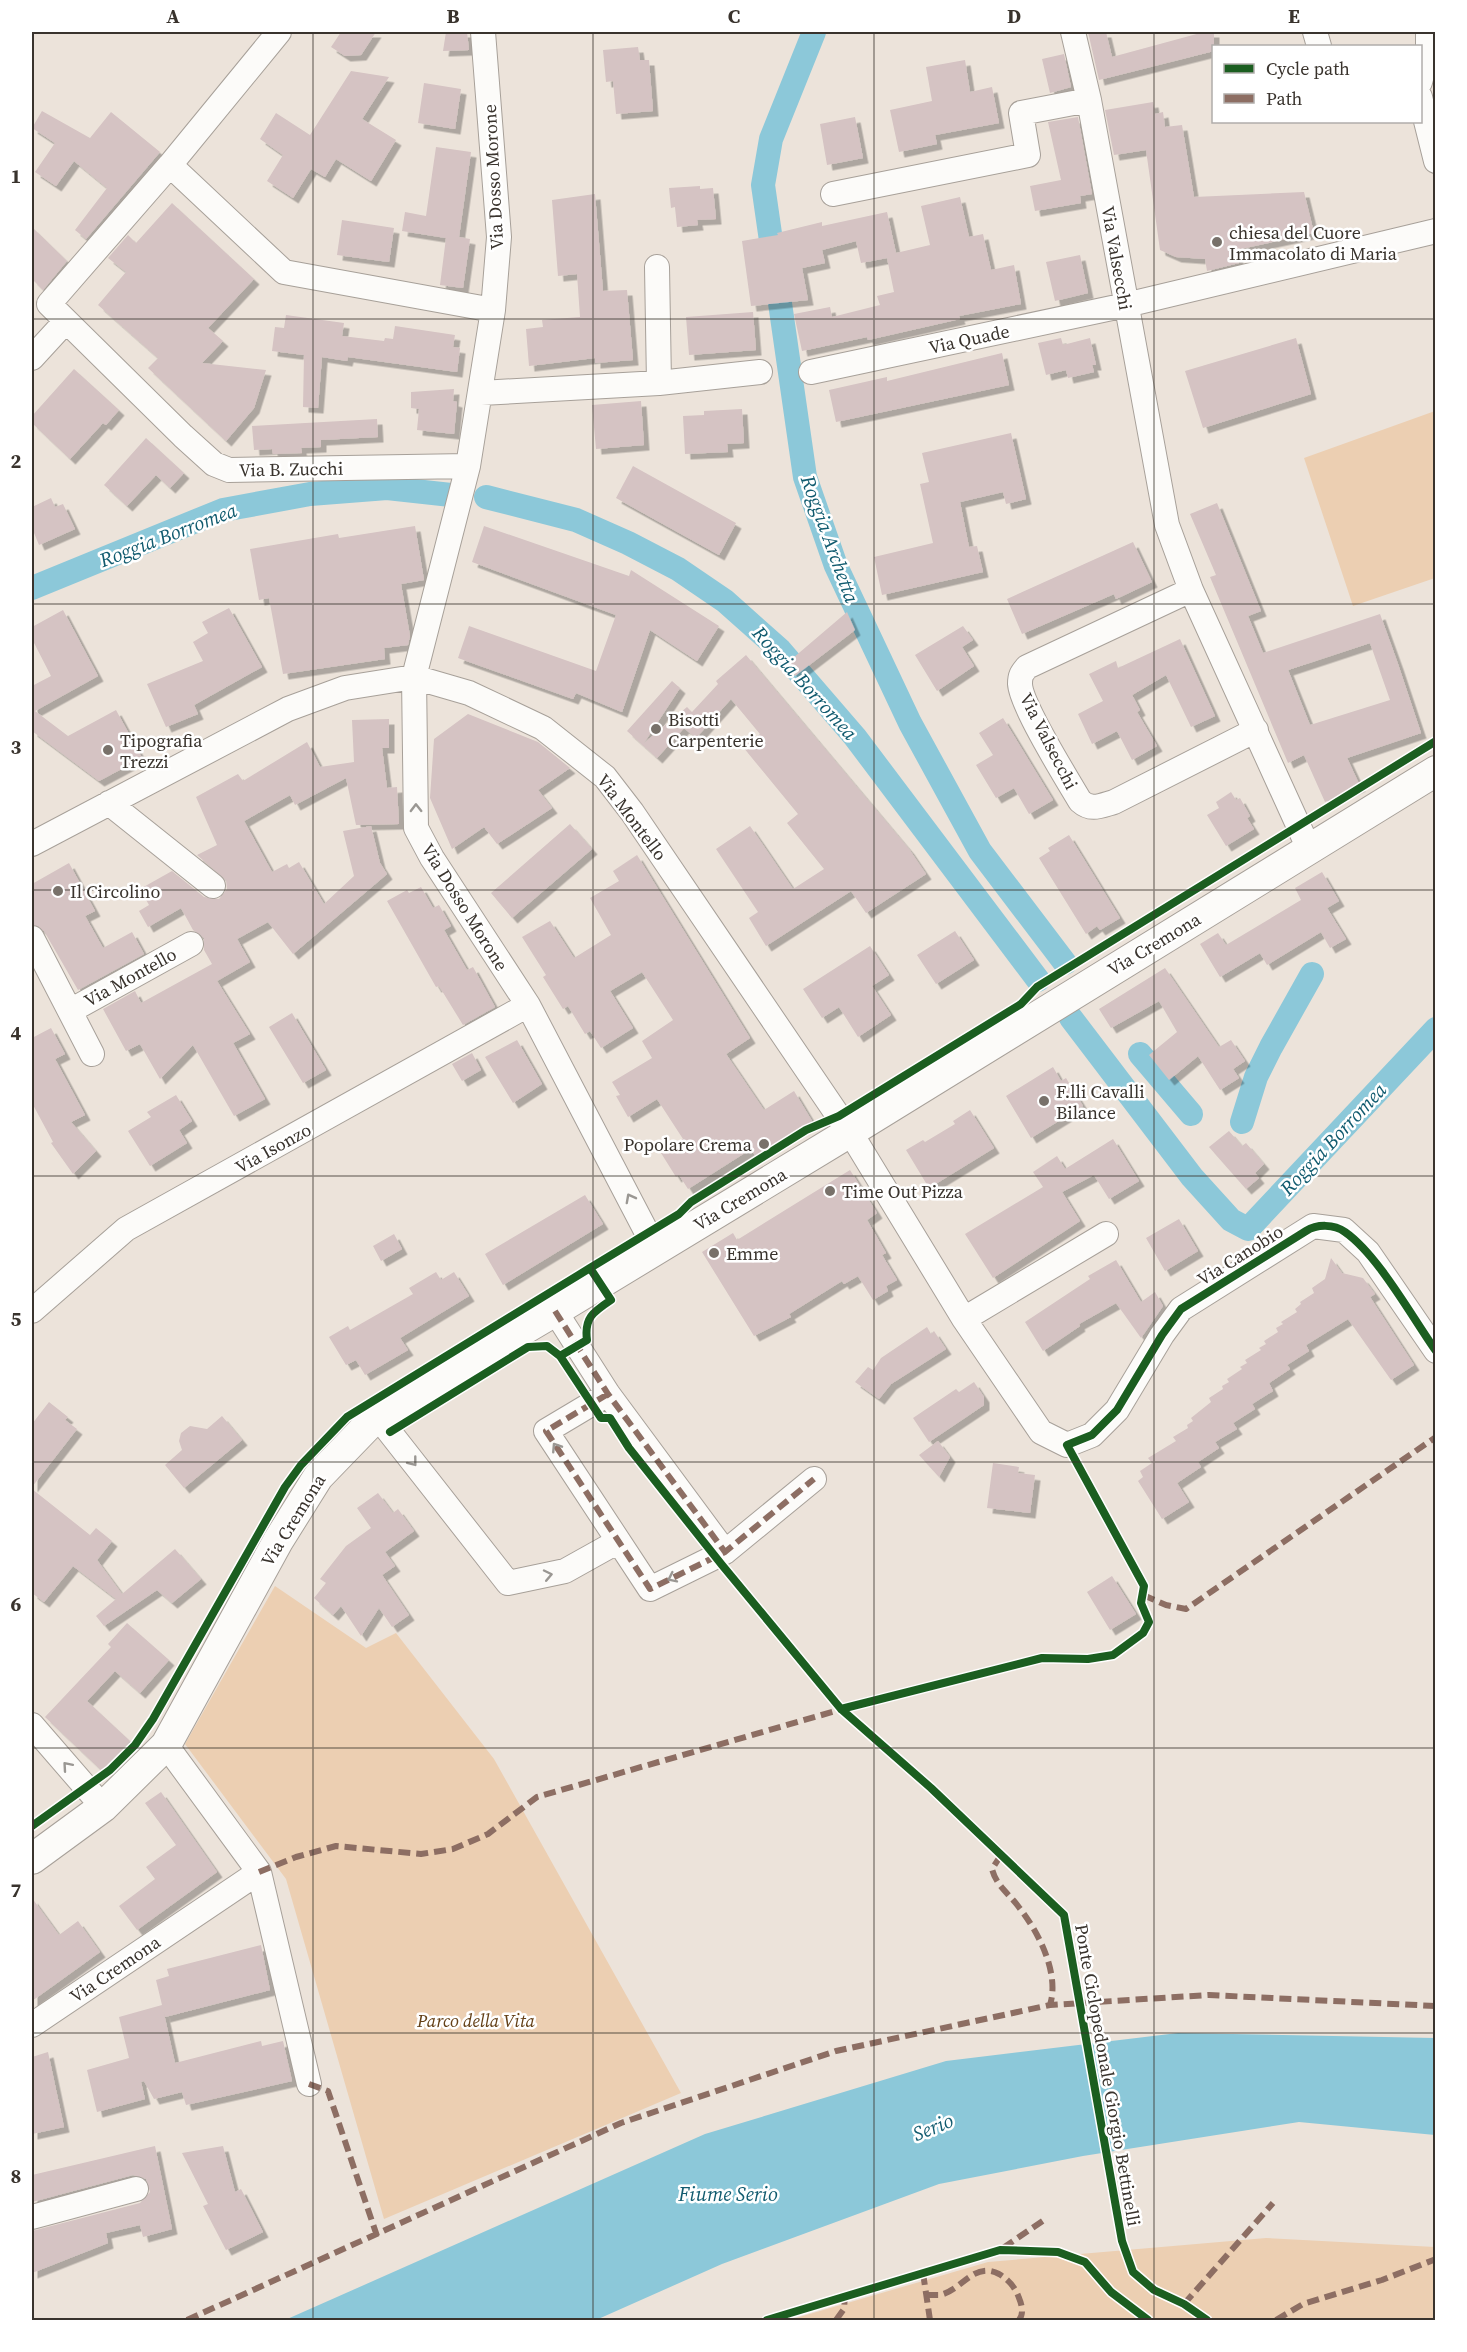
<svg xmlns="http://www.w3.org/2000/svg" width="1467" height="2352" font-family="'Source Serif 4',serif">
<defs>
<filter id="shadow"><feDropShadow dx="5.5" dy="5.5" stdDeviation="0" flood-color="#0004"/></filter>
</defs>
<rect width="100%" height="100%" fill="#ece3da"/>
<path fill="#eccfb2" d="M1435 411V578L1353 606 1304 458Z
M275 1586 366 1648 396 1633 494 1759 681 2093 384 2219 286 1879 185 1744Z
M1266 2238 1435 2247V2320H789L988 2262Z"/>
<path fill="#8cc8d9" d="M1178 2033 1435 2038V2135L1299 2122 1083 2156 939 2184 722 2264 596 2320H285L705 2134 946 2061Z"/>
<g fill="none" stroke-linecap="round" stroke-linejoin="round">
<path stroke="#8cc8d9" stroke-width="24" d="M814 32 771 139 763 185 805 477 836 566 910 723 980 851 1065 963
M486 497 576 520 628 543 678 569 725 601 780 650 855 737 1038 980
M32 588 223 510 310 494 387 488 451 495
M1071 1018 1192 1177 1231 1220 1248 1229 1436 1029
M1140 1054 1191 1114
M1242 1122 1256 1077 1271 1047 1312 974"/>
</g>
<path fill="#d5c3c3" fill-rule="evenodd" filter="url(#shadow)" d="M341 32H376L361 55 345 56 331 47Z
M446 32H467L469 50 443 51Z
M1088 32H1106L1112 57 1204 32H1214V51L1099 80Z
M638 47 640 60H649L653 111 616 114 613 81 606 82 603 50Z
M1064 54 1071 87 1050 93 1042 59Z
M965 60 970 92 992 87 999 123 935 135 937 144 899 152 890 110 932 101 926 67Z
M351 71 389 77 362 119 396 140 371 181 336 159 325 177 311 169 293 198 267 181 283 155 260 139 276 113 310 135Z
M424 83 461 89 455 129 418 123Z
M1153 102 1155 114 1163 112 1165 127 1182 125 1194 197 1304 192 1314 233 1236 250 1239 263 1207 271 1205 259 1176 257 1160 250 1146 150 1114 155 1105 110Z
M42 111 90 138 111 112 160 152 86 239 75 230 107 188 74 161 56 186 35 172 55 143 32 128Z
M855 117 863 158 827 165 820 124Z
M1078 117 1092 194 1080 196 1081 203 1035 211 1030 186 1061 180 1048 122Z
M436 147 471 152 459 237 470 239 463 288 440 285 446 238 402 231 405 212 426 216Z
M700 186V189L713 188 716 219 697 220 698 225 677 227 675 207 671 208 669 188Z
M595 194 603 291 627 290 633 360 595 363V358L529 366 526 329 543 327 542 320 580 317 577 274 558 276 552 200Z
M960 197 969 237 983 234 991 270 1014 265 1021 304 959 316 960 319 868 340 867 337 802 351 794 314 830 307 832 317 880 305 877 296 894 292 887 258 861 263 856 241 822 250 825 263 802 268 808 300 751 306 742 241 778 235 777 233 822 222V226L887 212 896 253 930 245 921 206Z
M172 203 254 279 208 328 223 341 202 363 266 370 254 408 226 441 148 368 158 358 98 305 126 272 108 258 128 235 136 243Z
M342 220 394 228 389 262 337 255Z
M32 227 67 261 43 290 32 279Z
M1080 255 1088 293 1055 301 1046 262Z
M753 312 756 350 689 355 686 317Z
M286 315 344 323 342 336 384 341 385 338 393 339 395 326 455 335 453 347 460 348 457 372 348 357 347 361 322 357 318 408 303 407 304 355 272 351 275 327 284 328Z
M1061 338 1063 345 1090 338 1096 365H1092L1094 372 1068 378 1066 370 1046 375 1038 343Z
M1296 338 1311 394 1203 428 1185 371Z
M1002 353 1009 385 836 422 829 390 887 377V381Z
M74 369 119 410 106 425 103 423 70 459 32 423V416Z
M454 389 453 401 457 402 454 434 417 430 419 409 411 408V392Z
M641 401 644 445 596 449 592 405Z
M742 409 744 443 727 444 728 452 685 454 683 416 704 415V411Z
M377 419 378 437 321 440V447L301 448 302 453 273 454 272 449 254 450 252 426Z
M1011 433 1026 499 1006 504 1003 492 960 502 969 547 977 546 983 572 882 595 874 557 933 543 920 484 929 482 922 453Z
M146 438 184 473 170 488 156 475 127 506 104 485Z
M633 466 736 523 719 555 616 498Z
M51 498 55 507 63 504 75 529 39 545 32 528V507Z
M1217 503 1261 611 1248 616 1263 653 1380 614 1398 664 1421 733 1347 758 1360 786 1325 802 1304 755 1288 763 1210 577 1216 575 1190 514ZM1370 643 1390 700 1310 725 1288 670Z
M415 526 424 580 401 584 410 636 408 645 384 648 385 659 283 674 269 598 259 600 250 549 338 534 339 538Z
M484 526 629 576 631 570 719 626 697 661 650 630 622 712 576 693 573 699 458 658 469 626 596 671 616 615 472 562Z
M1133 542 1152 582 1116 599 1114 594 1022 634 1007 599Z
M229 608 262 667 194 705 198 714 166 727 147 684 203 661 193 642 208 633 202 622Z
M63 610 98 676 35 711 68 736 116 710 142 758 99 781 32 731V686L51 676 32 639V627Z
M847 612 855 630 795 676 786 664Z
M963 626 973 640 962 647 974 666 937 691 915 655Z
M1180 639 1215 716 1191 727 1166 675 1132 695 1140 710 1137 712 1157 746 1132 760 1117 731 1092 744 1078 714 1103 701 1089 674 1116 661 1118 668Z
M746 655 909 849 926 874 866 913 851 891 766 946 749 918 758 912 716 849 750 826 793 889 824 869 787 823 798 814 743 747 760 734 731 699 696 738 684 728 657 758 627 731 672 681 680 688 644 743 687 707 692 712 718 684 716 681Z
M468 714 538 742 570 768 538 790 552 808 497 844 484 827 452 849 430 798 434 739Z
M1003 718 1053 800 1029 814 1014 788 996 798 976 765 993 755 979 733Z
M389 719V748H382L387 788 397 787 399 824 356 825 346 778 295 805 290 795 244 821 272 872 287 864 289 868 299 862 324 904 354 876 343 831 371 826 380 863 387 874 293 954 268 922 237 939 250 962 217 981 250 1034 233 1043 265 1099 234 1116 193 1045 160 1079 140 1044 126 1051 103 1009 135 991 141 1003 212 964 204 950V938L193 930 181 908 148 927 139 911 149 905 140 889 172 871 204 897 219 899 227 889 226 880 197 855 217 845 196 797 238 774 243 781 307 742 320 767 354 762 352 720Z
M1231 792 1236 800 1240 798 1250 816 1247 818 1254 829 1226 846 1207 815 1219 808 1216 802Z
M570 824 592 849 512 918 491 893Z
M1069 835 1120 918 1100 930 1097 926 1086 934 1039 858 1050 851 1048 848Z
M637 855 750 1038 726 1054 764 1110 794 1091 812 1121 756 1157 751 1149 688 1189 679 1175 676 1177 661 1153 683 1139 657 1099 628 1117 616 1096 620 1095 612 1082 652 1058 642 1041 673 1020 642 972 610 991 633 1028 601 1048 590 1031 585 1034 568 1006 563 1009 543 977 546 975 522 937 550 921 574 958 611 935 590 898 619 881 613 871Z
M69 863 95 911 85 916 103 948 132 932 144 954 78 990 44 931 32 924V884Z
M1322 872 1339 901 1327 908 1346 939 1330 948 1321 932 1267 965 1260 953 1220 977 1200 944 1218 933 1226 945 1301 900 1295 888Z
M421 887 433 908 439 905 451 926 444 930 467 970 473 967 495 1007 463 1025 439 986 436 987 387 901 407 890 409 893Z
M955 931 974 960 936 984 917 955Z
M870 946 889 975 872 986 891 1015 858 1037 839 1007 822 1018 803 989Z
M1165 968 1219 1047 1231 1040 1245 1061 1233 1069 1239 1078 1220 1090 1198 1056 1169 1080 1149 1055 1177 1032 1159 1001 1111 1028 1099 1009Z
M292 1013 326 1070 303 1083 269 1027Z
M51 1028 65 1054 55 1059 85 1115 71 1122 96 1151 73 1174 51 1143 53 1142 32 1103V1038Z
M517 1040 542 1084 513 1103 485 1057Z
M472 1053 481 1070 462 1081 452 1064Z
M1053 1067 1061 1081 1066 1078 1083 1106 1031 1138 1006 1096Z
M176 1095 192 1121 179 1130 187 1143 150 1166 128 1131 151 1117 147 1112Z
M970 1110 994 1148 929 1188 906 1150 923 1140 925 1142 955 1124 953 1121Z
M1229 1131 1242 1146 1246 1143 1264 1164 1255 1173 1259 1178 1246 1189 1209 1147Z
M1113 1139 1139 1181 1109 1199 1094 1175 1062 1192 1080 1221 993 1278 965 1234 1043 1187 1033 1172 1057 1156 1065 1169Z
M850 1170 877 1213 867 1220 886 1253 882 1255 897 1280 886 1286 888 1291 873 1300 858 1276 844 1284 842 1281 789 1314 791 1317 754 1336 702 1252 733 1233 737 1240Z
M585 1195 603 1224 503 1285 485 1254Z
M1179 1219 1198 1251 1165 1271 1146 1238Z
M394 1234 402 1249 381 1261 373 1246Z
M1331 1258 1342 1273 1363 1278 1375 1294 1370 1297 1414 1365 1391 1380 1348 1319 1306 1345 1309 1351 1287 1365 1290 1369 1269 1383 1273 1391 1252 1404 1255 1409 1233 1423 1237 1429 1215 1442 1219 1448 1198 1462 1201 1467 1177 1483 1189 1502 1162 1519 1138 1481 1143 1477 1140 1471 1152 1463 1148 1458 1176 1441 1173 1437 1188 1428 1187 1425 1193 1421 1191 1418 1211 1402 1209 1398 1223 1389 1222 1386 1229 1382 1227 1379 1242 1369 1240 1367 1247 1363 1245 1360 1261 1350 1259 1348 1266 1344 1264 1341 1278 1332 1276 1328 1283 1324 1281 1322 1297 1312 1295 1309 1301 1304 1300 1302 1314 1293 1312 1288 1325 1279Z
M1116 1260 1141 1302 1155 1292 1163 1306 1141 1338 1116 1303 1079 1324 1080 1326 1043 1351 1025 1322 1090 1279 1088 1276Z
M436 1272 441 1280 454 1272 469 1296 400 1338 408 1350 365 1375 356 1360 346 1365 329 1337 348 1326 350 1330 413 1294 409 1288Z
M927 1327 931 1334 934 1331 946 1349 891 1384 879 1399 855 1382 868 1367 873 1370 881 1358Z
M974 1382 984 1397V1405L929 1442 913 1418 956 1389 959 1392Z
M49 1402 68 1417 65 1420 77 1429 32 1487V1424Z
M222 1416 242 1440 184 1488 165 1465 182 1450 179 1441 181 1433 190 1426 207 1429Z
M938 1441 950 1457 939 1477 919 1455Z
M993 1463 1019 1467 1018 1473 1035 1475 1030 1513 987 1508Z
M32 1489 90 1535 96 1528 112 1541 97 1560 122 1594 175 1549 201 1579 172 1603 157 1590 104 1626 96 1616 116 1599 73 1566 44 1602 32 1593Z
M378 1493 393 1513 398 1509 414 1531 385 1552 395 1566 382 1575 409 1615 392 1627 379 1608 361 1636 341 1606 333 1615 314 1598 326 1583 320 1579 346 1546 371 1528 357 1508Z
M1112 1576 1136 1614 1110 1630 1087 1592Z
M127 1623 169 1660 140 1693 115 1671 87 1701 130 1741 102 1771 45 1717 111 1647 108 1644Z
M161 1792 217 1872 137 1930 119 1906 155 1879 146 1867 176 1845 145 1803Z
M32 1898 59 1935 78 1921 100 1952 32 2001Z
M261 1945 270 1990 165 2017 163 2009 175 2063 261 2041 262 2046 283 2041 292 2081 186 2105 182 2092 154 2099 144 2081 141 2082 145 2099 97 2112 87 2070 129 2058 119 2017 162 2005 156 1980 169 1976 167 1969Z
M48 2052 64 2127 32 2134V2057Z
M155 2146 172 2229 143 2237 140 2225 106 2233 108 2243 32 2273V2231L140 2203 150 2192 146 2179 133 2175 32 2202V2175Z
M223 2146 235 2192 241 2189 263 2232 226 2250 203 2206 208 2204 182 2153Z"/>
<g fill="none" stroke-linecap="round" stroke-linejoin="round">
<g stroke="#a7a099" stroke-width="26">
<path id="minor" d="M279 32 170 165 49 304 183 436 214 464 229 470 468 466
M483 32 499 237 493 310 468 466 414 677 416 828 432 858 528 1005 656 1250
M1073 32 1089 100 1167 525 1191 590 1309 849
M1315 32 1319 46
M1420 82 1428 53V32
M1420 97 1436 161
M170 165 284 272 493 310
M833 194 1028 155 1021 113 1089 100
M657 267 659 383
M32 358 66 321
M811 372 1126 305 1436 231
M481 393 659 383 760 372
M1191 590 1027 667C1022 673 1020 675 1020 684 1021 705 1067 779 1080 801 1091 811 1100 806 1114 802L1256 730
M109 803 213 886
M32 844 288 709 345 688 414 677 469 693 543 728 605 777 632 812 858 1145 964 1319 1041 1432 1067 1445 1092 1435 1117 1410 1162 1335 1181 1309 1313 1226 1344 1230 1368 1252 1436 1351
M32 938 92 1054
M70 1011 191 944
M32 1311 126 1229 528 1005
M555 1311 608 1394 725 1552
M964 1319 1106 1234
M608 1394 546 1431 650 1589 725 1552 814 1479
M377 1416 508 1583 565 1571 617 1542
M32 1725 103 1807
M166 1745 259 1872 309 2084
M32 2025 259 1872
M32 2217 136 2189"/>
</g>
<g stroke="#a7a099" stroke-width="32">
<path id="tertiary" d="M32 1859 103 1807 166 1745 278 1541 318 1477 377 1416 555 1311 850 1132 1436 771"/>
</g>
<use href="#minor" stroke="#fcfbf9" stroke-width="24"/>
<use href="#tertiary" stroke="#fcfbf9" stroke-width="30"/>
<path stroke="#8d6e63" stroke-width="6" stroke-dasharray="12 6" stroke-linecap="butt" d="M555 1311 608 1394 725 1552
M608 1394 546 1431 650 1589 725 1552 814 1479
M1143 1595 1166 1605 1186 1609 1436 1437
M1001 1855 992 1869C996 1885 1008 1893 1018 1906 1038 1931 1060 1973 1050 2005
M259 1872 296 1857 336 1846 421 1854 453 1849 488 1834 537 1797 846 1708
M309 2084 328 2091 377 2236
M1003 2248 1044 2220
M923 2273 930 2320
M926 2295C931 2295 936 2295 940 2295 962 2290 974 2261 999 2274 1009 2280 1015 2287 1019 2298 1022 2305 1024 2314 1019 2320
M1184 2304 1273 2203
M187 2320 621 2123 836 2051 1050 2005 1209 1995 1436 2006
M836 2320 844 2309 845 2295
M1276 2320 1303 2304 1382 2280 1436 2259"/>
<g stroke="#fff" stroke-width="11">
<path id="cycleway" d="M590 1268 679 1214 691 1202 806 1130 839 1116 1021 1004 1037 987 1436 741
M390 1432 528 1347 547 1346 560 1356 601 1418H610L629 1448 722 1565 841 1709 931 1788 1064 1915 1122 2241 1133 2272 1154 2290 1184 2304 1207 2320
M841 1709 1042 1658 1088 1659 1113 1655 1143 1633 1149 1622 1141 1603 1144 1586 1067 1445 1092 1435 1117 1410 1162 1335 1181 1309 1306 1231C1317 1224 1334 1224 1345 1232 1378 1255 1412 1317 1436 1351
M32 1826 110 1770 135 1745 153 1719 285 1487 301 1465 347 1417 590 1268 611 1300C593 1312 584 1318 587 1340L560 1356
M767 2320 1000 2250 1058 2252 1085 2262 1111 2292 1148 2320"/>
</g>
<use href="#cycleway" stroke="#1b5e20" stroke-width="8"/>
</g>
<defs><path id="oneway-chevron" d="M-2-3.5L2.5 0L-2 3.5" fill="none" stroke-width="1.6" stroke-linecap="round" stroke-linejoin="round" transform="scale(1.5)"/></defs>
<g stroke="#9a9793">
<use href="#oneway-chevron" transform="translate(416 808) rotate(-91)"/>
<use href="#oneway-chevron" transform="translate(630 1198) rotate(-118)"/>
<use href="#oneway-chevron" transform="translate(556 1447) rotate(-123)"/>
<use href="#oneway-chevron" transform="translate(413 1462) rotate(52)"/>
<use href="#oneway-chevron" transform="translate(548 1575) rotate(-12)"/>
<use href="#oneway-chevron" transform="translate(672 1578) rotate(154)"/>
<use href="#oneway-chevron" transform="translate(67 1766) rotate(-131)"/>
</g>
<path fill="none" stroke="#39332d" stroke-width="1.5" stroke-opacity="0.55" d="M313 32V2320M593 32V2320M874 32V2320M1154 32V2320M32 319H1436M32 604H1436M32 890H1436M32 1176H1436M32 1462H1436M32 1748H1436M32 2033H1436"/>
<g fill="#78716a" stroke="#fff" stroke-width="2">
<circle cx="1217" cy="242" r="6"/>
<circle cx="656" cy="729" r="6"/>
<circle cx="108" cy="750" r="6"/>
<circle cx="58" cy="891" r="6"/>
<circle cx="1044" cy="1101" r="6"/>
<circle cx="764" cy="1144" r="6"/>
<circle cx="830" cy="1191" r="6"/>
<circle cx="714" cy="1253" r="6"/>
</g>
<g text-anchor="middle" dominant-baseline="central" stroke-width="5" stroke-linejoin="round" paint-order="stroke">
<g font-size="18" fill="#39332d" stroke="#fff">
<text transform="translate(493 177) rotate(-93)">Via Dosso Morone</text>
<text transform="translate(1117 258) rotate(80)">Via Valsecchi</text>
<text transform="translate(969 339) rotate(-12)">Via Quade</text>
<text transform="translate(291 469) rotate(-1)">Via B. Zucchi</text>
<text transform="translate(1049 741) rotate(63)">Via Valsecchi</text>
<text transform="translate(632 817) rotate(53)">Via Montello</text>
<text transform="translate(465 907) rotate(58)">Via Dosso Morone</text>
<text transform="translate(1154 944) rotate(-31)">Via Cremona</text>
<text transform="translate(130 977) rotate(-29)">Via Montello</text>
<text transform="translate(273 1148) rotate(-29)">Via Isonzo</text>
<text transform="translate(740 1199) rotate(-31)">Via Cremona</text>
<text transform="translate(1240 1255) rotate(-32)">Via Canobio</text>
<text transform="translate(293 1520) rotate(-58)">Via Cremona</text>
<text transform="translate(115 1969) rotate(-34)">Via Cremona</text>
<text transform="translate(1108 2075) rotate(80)">Ponte Ciclopedonale Giorgio Bettinelli</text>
</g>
<g font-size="18" fill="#39332d" stroke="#fff" text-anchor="start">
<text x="1229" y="232">chiesa del Cuore<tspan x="1229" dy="21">Immacolato di Maria</tspan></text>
<text x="668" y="719">Bisotti<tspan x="668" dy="21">Carpenterie</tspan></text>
<text x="120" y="740">Tipografia<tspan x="120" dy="21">Trezzi</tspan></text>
<text x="70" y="891">Il Circolino</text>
<text x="1056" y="1091">F.lli Cavalli<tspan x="1056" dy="21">Bilance</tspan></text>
<text x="752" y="1144" text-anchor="end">Popolare Crema</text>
<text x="842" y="1191">Time Out Pizza</text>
<text x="726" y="1253">Emme</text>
</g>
<g font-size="18" font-style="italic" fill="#644017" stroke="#fff">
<text x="476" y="2020">Parco della Vita</text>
</g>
<g font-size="20" font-style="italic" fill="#115b6f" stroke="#fff">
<text transform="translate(168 535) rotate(-21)">Roggia Borromea</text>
<text transform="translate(830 539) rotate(70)">Roggia Archetta</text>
<text transform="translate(805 683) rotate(48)">Roggia Borromea</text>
<text transform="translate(1333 1139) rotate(-47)">Roggia Borromea</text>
<text transform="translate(933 2127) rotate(-22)">Serio</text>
<text x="728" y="2194">Fiume Serio</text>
</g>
</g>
<rect width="1467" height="2352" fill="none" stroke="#ffffff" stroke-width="66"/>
<rect x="1212" y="45" width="210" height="78" fill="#ffffff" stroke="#b0adab" stroke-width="1.5"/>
<rect x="1224" y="64" width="30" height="9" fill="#1b5e20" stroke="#b0adab" stroke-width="1.5"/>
<text x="1266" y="75" font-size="18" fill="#39332d">Cycle path</text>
<rect x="1224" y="94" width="30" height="9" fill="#8d6e63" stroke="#b0adab" stroke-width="1.5"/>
<text x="1266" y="105" font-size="18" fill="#39332d">Path</text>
<rect x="33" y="33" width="1401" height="2286" fill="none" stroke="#39332d" stroke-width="2"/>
<g font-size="20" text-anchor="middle" font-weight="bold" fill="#39332d">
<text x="173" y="23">A</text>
<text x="453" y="23">B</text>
<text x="734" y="23">C</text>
<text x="1014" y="23">D</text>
<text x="1294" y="23">E</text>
<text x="16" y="183">1</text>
<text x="16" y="468">2</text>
<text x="16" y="754">3</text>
<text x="16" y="1040">4</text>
<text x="16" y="1326">5</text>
<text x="16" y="1611">6</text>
<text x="16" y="1897">7</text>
<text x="16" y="2183">8</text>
</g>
</svg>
